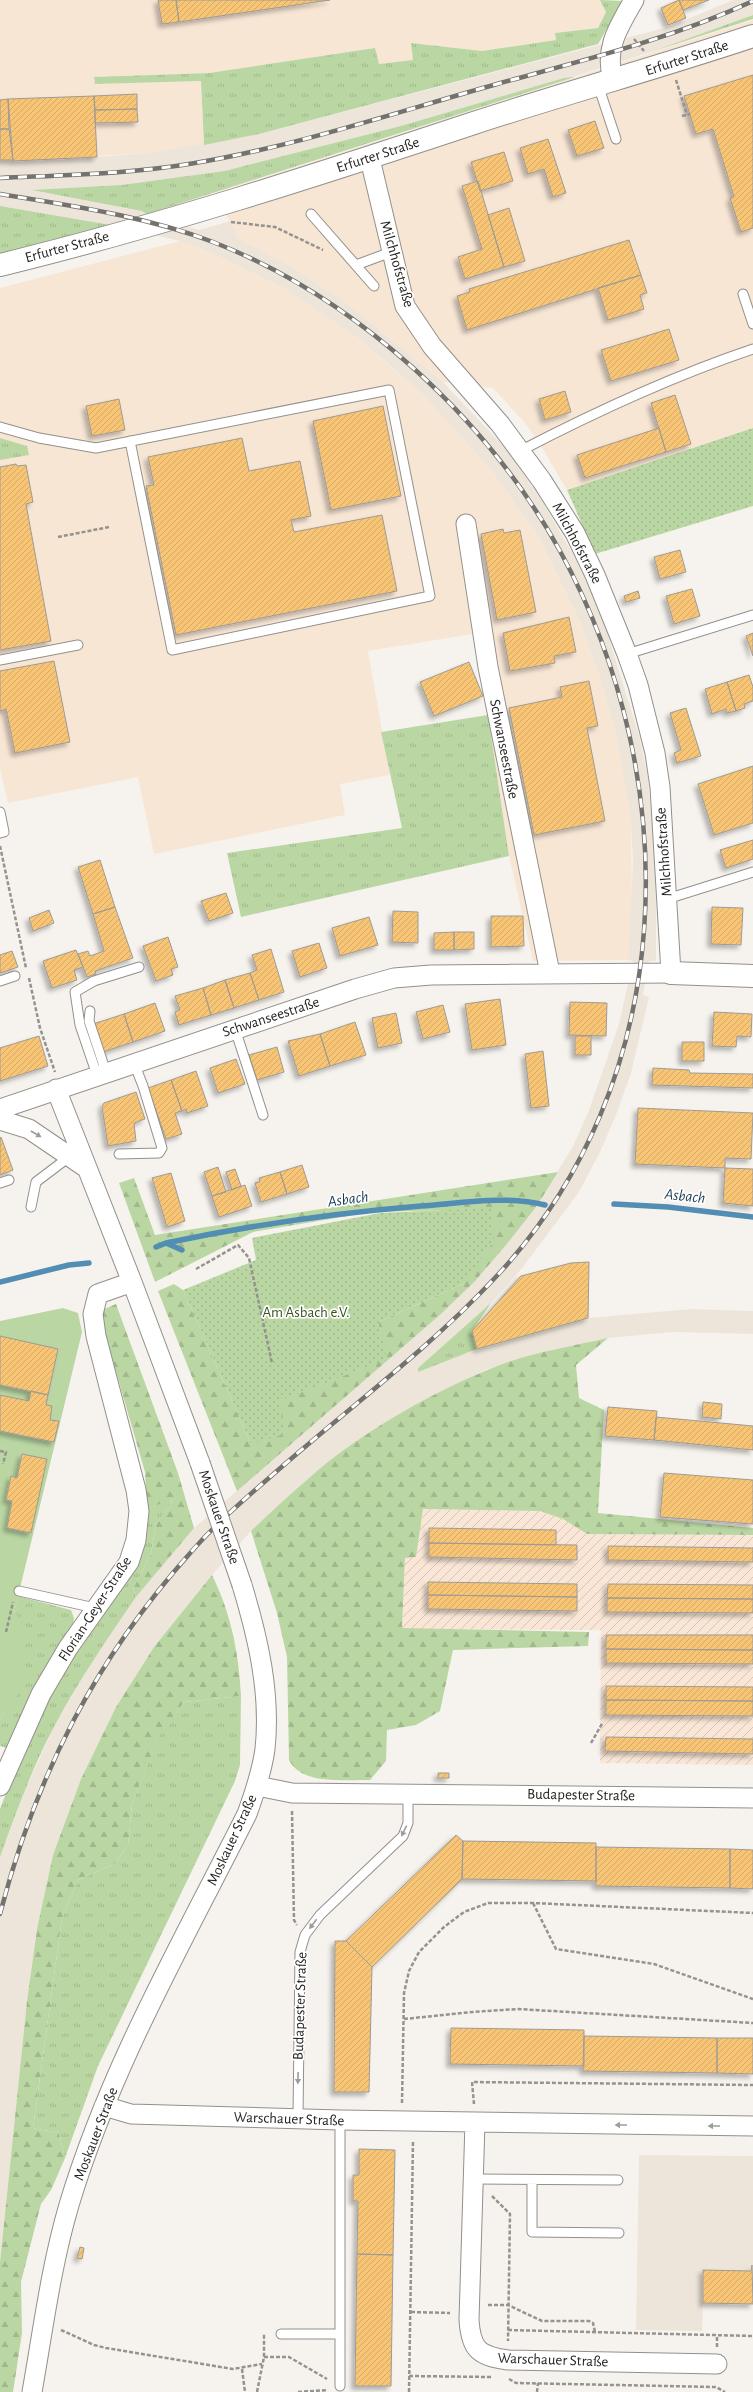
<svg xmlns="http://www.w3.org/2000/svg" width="753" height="2392" font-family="'Alegreya Sans',sans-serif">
<defs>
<pattern id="industrial-furrows" width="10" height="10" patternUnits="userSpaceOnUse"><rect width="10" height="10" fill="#f9e6d6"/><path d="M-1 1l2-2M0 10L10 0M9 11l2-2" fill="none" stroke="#d5c5b7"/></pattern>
<pattern id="grass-tufts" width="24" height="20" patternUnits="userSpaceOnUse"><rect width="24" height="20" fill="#bad7a3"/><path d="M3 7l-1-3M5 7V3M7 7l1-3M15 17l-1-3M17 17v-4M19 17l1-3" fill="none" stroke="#a0b88c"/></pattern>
<pattern id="forest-firs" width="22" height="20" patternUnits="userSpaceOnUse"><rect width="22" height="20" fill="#bad7a3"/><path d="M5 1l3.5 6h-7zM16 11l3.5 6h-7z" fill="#a0b88c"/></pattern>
<pattern id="garden-dots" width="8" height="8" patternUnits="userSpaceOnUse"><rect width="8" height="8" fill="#bad7a3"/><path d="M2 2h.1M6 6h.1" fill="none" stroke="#a0b88c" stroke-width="1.8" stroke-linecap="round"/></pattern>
<pattern id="building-hatch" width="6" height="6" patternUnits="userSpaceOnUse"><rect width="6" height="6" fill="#f7c574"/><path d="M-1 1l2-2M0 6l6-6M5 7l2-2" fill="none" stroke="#d4a964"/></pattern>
<filter id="shadow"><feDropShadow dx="-3.5" dy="3.5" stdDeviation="2" flood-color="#0004"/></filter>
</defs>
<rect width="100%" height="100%" fill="#f6f3ee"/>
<path fill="#f8e6d5" d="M0 0H600L606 12 598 28 555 33 556 40 482 51 411 43 414 60 379 64 375 49 209 73 94 77 95 84 201 81 204 145 150 153 13 161 0 160Z
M753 20V428L567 490 541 446 525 423 493 388 443 382 347 303 294 268 238 238 216 193Z
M180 241 202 249 282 287 358 338 426 398 490 469 539 537 580 622 601 681 616 735 631 821 632 909 628 960 533 961 509 856 488 715 472 634 368 651 390 775 340 784 345 815 154 854 138 777 8 803 0 769V288Z"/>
<path fill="url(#industrial-furrows)" d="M423 1509 540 1511 563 1519 587 1534 753 1535V1765L600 1763 601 1630 402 1629 405 1558 416 1557Z"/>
<path fill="#ede5da" d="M733 0H753V15L691 39 148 214 199 230 230 221 238 238 294 268 347 303 443 382 507 450 543 503 575 558 602 616 640 739 648 778 653 837 656 904V961H649L643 995 649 997 631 1073 616 1115 600 1152 579 1192 523 1267 491 1303 419 1367 588 1318 692 1309 750 1311H753V1334L674 1332 608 1338 550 1350 485 1370 422 1402 359 1440 310 1477 251 1531 212 1575 154 1647 116 1707 81 1779 53 1855 37 1929 27 2001 0 2262V1857L24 1793 54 1726 94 1657 136 1597 194 1528 441 1314 536 1207 573 1146 588 1113 619 1024 633 961 628 960 633 863 631 821 616 735 601 681 580 622 539 537 490 469 426 398 394 369 358 338 282 287 202 249 180 241 111 225 0 206V160L97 157 150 153 259 134 668 27Z
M639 2155 753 2156V2304L703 2303 702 2331 636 2330Z"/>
<path fill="url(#grass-tufts)" d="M600 0 623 1 598 44 259 134 204 145 201 81 95 84 94 77 209 73 375 48 379 64 413 60 411 43 482 51 556 40 555 33 598 28 606 12Z
M753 15V19L651 52Z
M575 77 147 214 142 211 32 190 122 185 225 171 401 126 564 78Z
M0 206 111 225 0 254Z
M0 438 27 446 29 455 0 460Z
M488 715 509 856 241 917 227 853 402 828 381 732Z
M491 1303 472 1331 477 1349 418 1372V1368Z
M172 1498 170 1508 156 1523 151 1554 133 1589 136 1597C107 1639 79 1680 55 1725 32 1768 16 1813 0 1857V1809L22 1753 47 1699 147 1509Z
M18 1596 71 1610 74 1618 73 1625 40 1681 7 1748 0 1746V1719L17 1695 14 1613Z
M241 1696 240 1765 235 1781 98 2066 65 2158 59 2133 33 2128 62 1918 78 1880 114 1864 128 1846 132 1804 158 1737 184 1702Z"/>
<path fill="url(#forest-firs)" d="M558 1172 536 1207 506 1245 475 1281 441 1314 237 1491 158 1291 174 1284 183 1290 251 1444 278 1401 386 1359 378 1322 463 1284 492 1209 372 1212 253 1232 155 1282 119 1183 134 1178 155 1235Z
M116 1304 178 1473 194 1528 136 1597 133 1589 151 1554 156 1523 170 1508 172 1499 147 1509 145 1472 101 1320 102 1310Z
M608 1338 576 1365 579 1398 604 1410 598 1513 753 1528V1535L587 1534 563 1519 540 1511 423 1509 416 1557 405 1558 402 1628 589 1632 588 1646 453 1650 440 1711 416 1725 387 1730 386 1761 370 1780C346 1779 302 1786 289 1760L287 1657 277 1613 251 1531C270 1513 289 1495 309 1478 356 1436 427 1395 485 1371 523 1354 567 1347 608 1338Z
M212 1575C231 1613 239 1654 241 1696L184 1702 158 1738 132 1804 128 1846 114 1864 78 1880 62 1918 33 2128 59 2133 65 2158 51 2190 41 2204 21 2282 22 2333 13 2392H0V2262L27 2001 37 1929 53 1855 81 1779 116 1707 154 1647Z"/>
<path fill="url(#garden-dots)" d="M753 428V506L595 554 567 490Z
M492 1208 494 1241 463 1284 378 1322 387 1359 279 1401 285 1434 251 1444 183 1290 256 1260 252 1238 380 1213Z"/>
<path fill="#bad7a3" d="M63 1308 78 1313 82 1332 14 1613 17 1614C23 1640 29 1671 17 1696 13 1704 5 1712 0 1719V1321Z"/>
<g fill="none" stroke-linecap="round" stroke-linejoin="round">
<path stroke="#528db3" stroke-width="5.5" d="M614 1204 668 1207 753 1217
M166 1243 182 1250
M156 1247 166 1243C251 1225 335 1213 421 1206 462 1203 506 1195 545 1205
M0 1282 69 1265 89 1263"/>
</g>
<path fill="url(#building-hatch)" stroke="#9e9b96" filter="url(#shadow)" d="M158 0H176L179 22 162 24Z
M176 0H330L179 22Z
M679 0H709L683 10Z
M679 0 686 18 668 25 661 8Z
M753 75V228L741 232 730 198 734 197 713 129 696 134 684 96Z
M137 94V109L95 110 94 96Z
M94 96 97 157 13 161 8 99Z
M8 99 9 129H0V100Z
M137 109 138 122 95 123V110Z
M595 121 604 148 577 156 568 130Z
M0 129H9L13 160H0Z
M548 139 566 193 553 197 544 169 528 174 520 148Z
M504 152 513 181 480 191 471 162Z
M478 181 504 267 465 279 458 257 482 249 462 186Z
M509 208 525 261 504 267 488 215Z
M629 240 641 275 467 330 457 296 470 292 469 289Z
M641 275 647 293 640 295 644 309 608 320 598 288Z
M669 329 679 360 611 381 601 350Z
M565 391 571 412 545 420 539 399Z
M675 395 691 444 666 452 651 403Z
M119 399 125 430 92 436 86 406Z
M383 406 401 496 331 510 313 421Z
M659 428 666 452 585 478 577 455Z
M242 438 249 471 300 461 311 516 291 520 294 532 382 515 397 591 176 635 146 486 154 485 148 457Z
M16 464 17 466 26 465 33 502 26 504 51 641 0 650V467Z
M503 529 504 533 520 530 536 612 497 620 481 534Z
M680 550 686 572 660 579 654 557Z
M692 589 700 616 674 624 666 596Z
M638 591 640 598 626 602 624 596Z
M569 617 576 652 554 656 555 663 510 671 503 633Z
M753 633V656L746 636Z
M54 661 70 742 15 753 6 709 0 711V671Z
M469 662 483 696 434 716 420 682Z
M749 675 753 687V701L744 704 745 708 736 711 727 682Z
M589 681 598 726 587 728 605 821 534 835 509 708 562 697 560 687Z
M727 682 736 711 727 713 726 709 712 714 705 689Z
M686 708 701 756 677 763 674 753 681 750 670 713Z
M753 766V823L714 835 698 784Z
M753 840V859L726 868 720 850Z
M100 860 115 907 93 914 78 867Z
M226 893 233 913 209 921 201 901Z
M115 907 133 958 95 971 96 974 87 977 78 954 88 951 90 956 104 951 93 914Z
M712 907 743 908 741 945 711 944Z
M49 910 54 923 33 931 29 918Z
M393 911 418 912V943L392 942Z
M491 916H523L524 946 491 947Z
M369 917 378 945 340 956 332 928Z
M454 932V950H434V933Z
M454 932H474V949L454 950Z
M168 937 178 967 171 969 173 975 156 981 143 946Z
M319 943 327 968 300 977 292 951Z
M271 949 284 992 259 1000 250 973 257 970 252 955Z
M76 950 83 967 74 970 77 980 52 988 43 961Z
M12 951 18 967 0 973V955Z
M250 973 259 1000 234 1008 225 980Z
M225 980 234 1008 211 1015 203 988Z
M203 988 211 1015 179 1025 175 1012 180 1010 175 996Z
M500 999 506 1045 472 1050 465 1004Z
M570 1002 607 1003 606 1036 569 1035Z
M155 1003 165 1031 133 1042 124 1014Z
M443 1005 450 1032 423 1039 416 1012Z
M714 1012 752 1014 751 1037 737 1036 736 1047 712 1046Z
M396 1013 402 1043 378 1048 372 1018Z
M124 1014 133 1042 103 1052 93 1024Z
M355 1022 366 1055 330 1066 320 1034Z
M320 1034 330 1066 299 1076 288 1041Z
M39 1036 48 1066 0 1081V1048Z
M575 1036H591V1055H575Z
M682 1042H704V1061H682Z
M277 1047 284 1072 257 1080 249 1055Z
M543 1051 549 1106 531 1108 525 1054Z
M236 1059 245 1084 218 1093 210 1068Z
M653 1068 689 1070 690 1073 753 1074V1088L652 1085Z
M196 1071 208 1106 187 1113 186 1109 182 1111 171 1080Z
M171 1080 182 1111 175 1113 182 1134 166 1139 148 1088Z
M136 1092 145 1119 134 1123 136 1141 108 1146 102 1107 104 1103Z
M638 1108 753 1113 751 1159 725 1158V1168L635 1164Z
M1 1137 13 1170 0 1175V1138Z
M302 1165 309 1187 287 1194 280 1172Z
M218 1167 226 1192 212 1196 204 1172Z
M725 1168 753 1169V1206L723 1203Z
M235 1169 241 1186 232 1190 226 1172Z
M280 1172 287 1194 261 1202 255 1183 260 1182 259 1178Z
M171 1173 185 1221 167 1227 152 1178Z
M245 1185 252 1206 219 1217 212 1196Z
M589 1262 588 1318 477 1349 472 1331 521 1276 571 1263Z
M0 1336 58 1349 48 1395 0 1385Z
M31 1391 48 1395 46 1405 52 1406 50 1420 59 1421 54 1442 0 1431V1395L29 1401Z
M703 1402 722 1404 721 1419 702 1417Z
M608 1407 657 1411 654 1440 605 1436Z
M656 1417 753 1426V1450L654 1440Z
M22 1454 47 1459 31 1533 7 1528 12 1501 6 1500 11 1476 17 1478Z
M664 1473 753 1480V1524L660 1517Z
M429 1528 556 1530V1545L429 1543Z
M429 1543 577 1545V1560L429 1557Z
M608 1546 753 1548V1562L608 1560Z
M428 1582 577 1584V1597L428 1595Z
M608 1584 753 1585V1599L607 1598Z
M428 1595 577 1597V1611L428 1609Z
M607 1598 753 1599V1613L607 1612Z
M606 1635H753V1650L606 1649Z
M606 1649 753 1650V1664L606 1663Z
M606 1686 753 1687V1701L606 1700Z
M606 1700 753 1701V1716L606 1715Z
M606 1737 753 1739V1754L605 1751Z
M438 1773H449V1778H438Z
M456 1835 463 1841 462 1879 372 1967 346 1941Z
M463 1841 596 1843V1881L462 1879Z
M596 1847 730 1849V1888L596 1886Z
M730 1849 753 1850V1889L730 1888Z
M335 1941H346L372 1967 369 2092H334Z
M451 2028 584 2030V2066L450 2064Z
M584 2036 717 2038V2073L583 2071Z
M717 2038H753V2074L717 2073Z
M359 2149 395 2150 393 2255 357 2254 358 2201H353V2175H359Z
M80 2247 84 2248 82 2259 77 2258Z
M357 2254 393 2255 391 2386H355Z
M752 2265 753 2304 703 2303V2270L751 2271Z"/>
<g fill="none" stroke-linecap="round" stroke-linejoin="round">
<g stroke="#93908b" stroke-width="11">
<path id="lane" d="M598 85 616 139
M311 214 374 286
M356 265 391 252
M743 294 753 324
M0 427 39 438 96 448 389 390 430 596 172 650 130 441
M520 451C595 412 673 376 753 349
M627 654 753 615
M0 660 78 645
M0 812 4 832 0 833
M667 899 753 872
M0 981 15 976
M90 1011 89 1021 106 1072
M235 1029 263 1115
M97 1075 80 1025 75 992 94 981 139 967
M119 1154 159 1153 162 1148 143 1086 134 1063
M0 1183 9 1180
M31 1207 36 1182 69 1157
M19 1591 95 1608
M298 2117 300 1952 305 1935 320 1915 403 1836 408 1823V1793
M340 2120V2386
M473 2179 618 2180
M532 2180V2232L619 2233
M281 2334H340"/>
</g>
<g stroke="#93908b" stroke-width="21">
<path id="street" d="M613 81C604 48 618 28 634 0
M466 524 488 667 550 973
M56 1089 132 1282 200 1463
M0 1109 355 989 394 978 431 975 671 973 660 787 655 753 638 685 627 654 595 575 575 533 542 481 500 424 432 346 405 306 370 159
M0 1120 29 1129 85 1167
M0 1786 41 1694 68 1648 129 1562 136 1540 139 1511 136 1490 96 1336 93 1314 98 1294 132 1282
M257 1786 292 1793 753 1798
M104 2106 131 2114 340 2120 753 2126
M475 2122 469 2320C471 2350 479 2356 508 2360L717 2364
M32 2392C43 2330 51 2266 69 2205 110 2068 183 1941 247 1814 255 1792 262 1771 265 1749 271 1693 258 1638 242 1585"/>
</g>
<g stroke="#93908b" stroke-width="24">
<path id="secondary" d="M0 265C160 226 317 175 474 123 566 93 660 67 753 36
M671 973 753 976"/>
</g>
<path stroke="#95938f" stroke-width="2.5" stroke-dasharray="4 2" stroke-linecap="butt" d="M634 39 644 51
M676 80 687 115
M682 116 690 114
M231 222 275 227 323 250
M58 537 109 527
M0 846 26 968
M29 978 40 1028 55 1072
M196 1269 238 1245 249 1258 272 1363
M0 1451 6 1452 3 1464
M6 1632 13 1602
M591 1743 603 1722
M292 1811 294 1920 297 1925
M533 1903 556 1949 654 1964 753 1999
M404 2019 472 2012 518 2009 753 2023
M402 2103 404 1993 409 1971 419 1952 444 1927 464 1912 488 1903H533L753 1913
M474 2104 472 2082 753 2085
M492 2196 510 2214 508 2341
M488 2305H508L542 2321H589L593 2323 595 2332
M411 2312 450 2313
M61 2330 94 2345 106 2348 233 2369 262 2364
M508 2330 753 2336
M717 2347V2335
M264 2357H289L327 2379
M242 2369 245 2392
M409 2376 491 2377
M509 2379 516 2383 716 2387 725 2392
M257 2392 264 2357V2334
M298 2392 328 2390
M409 2392 413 2140
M537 2392 538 2383"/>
<use href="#lane" stroke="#fff" stroke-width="9"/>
<use href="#street" stroke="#fff" stroke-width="19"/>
<use href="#secondary" stroke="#fff" stroke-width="22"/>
<g stroke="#74726f" stroke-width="4.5">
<path id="rail" d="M0 178C65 175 131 174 195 163 297 146 397 112 497 84 584 60 671 39 753 1
M0 194C72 206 145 216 213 242 355 297 487 418 560 551 687 783 680 1084 492 1281 429 1348 354 1404 285 1464 253 1492 220 1519 192 1551 96 1658 36 1775 0 1914"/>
</g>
<use href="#rail" stroke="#fff" stroke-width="3" stroke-dasharray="9" stroke-linecap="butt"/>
<g stroke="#93908b" stroke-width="21" stroke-linecap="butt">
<path id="street-bridge" d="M200 1463 242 1585"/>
</g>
<use href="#street-bridge" stroke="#fff" stroke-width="19"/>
</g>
<defs><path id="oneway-solid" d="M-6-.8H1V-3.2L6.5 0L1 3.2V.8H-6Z"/></defs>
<g fill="#9d9d9c">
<use href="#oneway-solid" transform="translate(36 1134) rotate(30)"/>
<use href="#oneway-solid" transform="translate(404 1831) rotate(116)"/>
<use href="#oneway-solid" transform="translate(313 1924) rotate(127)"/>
<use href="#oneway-solid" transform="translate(298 2078) rotate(91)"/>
<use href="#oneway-solid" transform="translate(621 2125) rotate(-180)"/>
<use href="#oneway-solid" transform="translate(714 2126) rotate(-180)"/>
</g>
<g text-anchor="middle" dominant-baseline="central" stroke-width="3.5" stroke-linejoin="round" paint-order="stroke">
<g font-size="15" fill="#262523" stroke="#fff">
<text transform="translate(687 58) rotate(-18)">Erfurter Straße</text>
<text transform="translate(378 155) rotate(-18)">Erfurter Straße</text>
<text transform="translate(67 247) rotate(-15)">Erfurter Straße</text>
<text transform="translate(397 264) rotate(74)">Milchhofstraße</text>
<text transform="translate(577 543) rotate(62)">Milchhofstraße</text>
<text transform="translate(504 749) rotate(79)">Schwanseestraße</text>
<text transform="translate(664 852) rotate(-94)">Milchhofstraße</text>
<text transform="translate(271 1017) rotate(-18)">Schwanseestraße</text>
<text transform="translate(219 1517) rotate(71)">Moskauer Straße</text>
<text transform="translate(95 1609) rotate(-57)">Florian-Geyer-Straße</text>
<text transform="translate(581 1795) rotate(1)">Budapester Straße</text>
<text transform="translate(232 1840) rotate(-65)">Moskauer Straße</text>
<text transform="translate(300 2006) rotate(-88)">Budapester Straße</text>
<text transform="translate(289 2119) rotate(2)">Warschauer Straße</text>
<text transform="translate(96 2134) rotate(-69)">Moskauer Straße</text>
<text transform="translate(553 2360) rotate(2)">Warschauer Straße</text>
</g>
<g font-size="15" fill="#39531d" stroke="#fff">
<text x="306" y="1312">Am Asbach e.V.</text>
</g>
<g font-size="16" font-style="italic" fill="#183c53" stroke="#fff">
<text transform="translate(685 1196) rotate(6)">Asbach</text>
<text transform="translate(348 1199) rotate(-8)">Asbach</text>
</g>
</g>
</svg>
